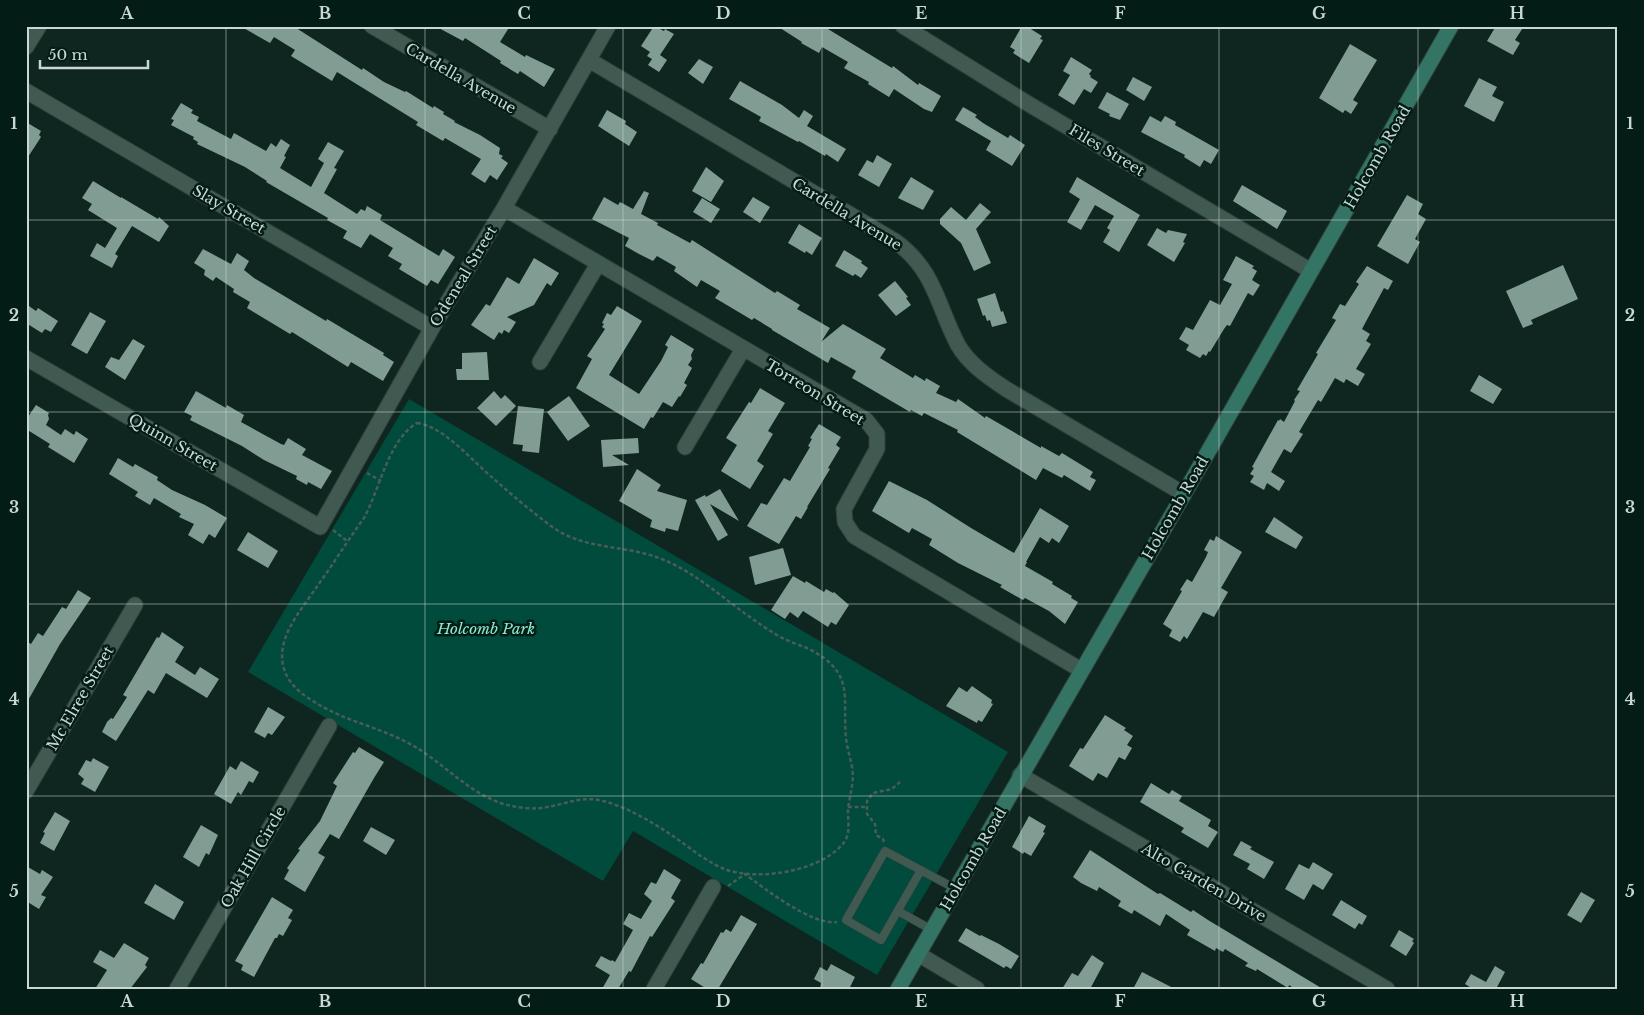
<svg xmlns="http://www.w3.org/2000/svg" width="1644" height="1015" font-family="'Libre Baskerville',serif">
<rect width="100%" height="100%" fill="#0e261f"/>
<path fill="#004b3b" d="M409 399 1008 752 877 975 633 831 603 881 248 672Z"/>
<path fill="#819d93" d="M240 26H293L362 70 363 68 384 82 405 92 406 91 433 108 434 106 444 112 443 114 455 121 454 122 480 135 500 148 499 154 503 156 501 158 508 163 497 180 490 175 485 183 471 174 481 159 445 138 443 141 416 125 418 122 337 72 332 81 291 56 295 50 274 37 270 43Z
M435 26H510L500 42 525 57 526 55 555 69 544 87 520 71 518 74 500 63 501 61 465 38 463 41Z
M654 26 664 31 665 29 674 34 660 55 667 60 659 72 648 65 652 59 647 56 650 52 641 46Z
M777 26H823L892 68 893 66 918 85 919 83 941 96 932 112 924 109 894 89 889 97 868 84 869 82 844 68 848 62 822 47 819 53 801 43 802 42Z
M1022 26H1026L1042 36 1040 39 1043 40 1029 63 1013 53 1015 50 1010 47Z
M1496 26H1524L1515 40 1520 43 1513 55 1487 41Z
M1350 44 1377 60 1353 100 1358 103 1351 114 1345 110 1343 113 1319 98Z
M1071 57 1092 70 1089 74 1091 76 1090 77 1098 82 1091 93 1084 89 1074 105 1058 95 1070 75 1063 71Z
M699 59 713 67 703 84 688 73Z
M1133 77 1152 87 1144 101 1126 90Z
M1479 78 1497 87 1492 96 1504 102 1494 122 1464 106Z
M740 81 782 105 799 118 804 110 813 116 807 126 846 149 838 162 826 154 825 156 799 141 798 142 759 121 761 117 729 99Z
M1107 92 1129 104 1120 120 1109 116 1110 114 1098 108Z
M181 103 193 110 191 113 199 117 197 121 231 139 234 133 266 151 271 143 276 147 281 139 290 145 284 156 286 157 280 168 311 187 324 163 318 159 328 142 344 151 334 168 337 169 324 193 357 214 361 209 365 211 367 206 382 215 380 220 439 256 443 249 455 257 438 284 431 280 427 286 399 269 402 264 388 256 393 248 370 234 361 248 343 238 347 231 327 220 328 218 266 182 267 181 245 167 197 144 198 142 193 139 194 137 171 125 174 120 171 119Z
M963 107 977 115 975 117 983 123 1008 138 1010 135 1025 145 1012 166 986 150 991 141 955 120Z
M607 110 626 121 625 124 637 132 629 146 598 126Z
M1150 116 1161 122 1165 116 1176 122 1175 125 1219 150 1211 164 1204 160 1200 167 1184 157 1185 155 1141 132Z
M26 122 41 131 39 135 41 137 26 160Z
M877 155 892 164 879 187 858 175 867 160 873 163Z
M706 167 724 181 711 202 692 191Z
M911 177 934 191 923 210 898 198Z
M1077 177 1140 215 1119 252 1103 242 1110 230 1107 228 1114 216 1095 205 1081 230 1067 222 1080 199 1069 192Z
M93 181 121 198V197L158 219 159 217 169 226 159 242 132 226 115 254 118 256 112 268 90 256 97 243 105 248 117 228 88 210 92 204 82 198Z
M1242 185 1287 211 1277 229 1233 201Z
M644 191 649 193 641 214 658 223 657 225 690 243 692 240 775 293 777 291 800 305 797 309 830 328 821 342 843 324 886 349 880 358 913 378 915 375 925 381 926 378 940 386 936 393 956 402 958 399 985 418 986 416 1041 448V446L1059 456 1062 453 1093 472 1090 477 1096 480 1090 491 1064 475 1062 478 1043 468 1036 480 957 432 958 430 924 413 922 416 911 410 910 412 852 378 856 371 831 357 828 363 772 330V329L754 318 752 320 715 298 720 291 701 280 697 287 674 271 676 267 657 256 653 261 639 254 625 246 629 238 592 219 604 197 618 205 620 202 633 209Z
M1407 195 1423 204 1418 214 1426 219 1415 239 1420 242 1408 264 1377 246Z
M753 197 770 207 760 223 743 212Z
M702 198 720 209 711 223 693 212Z
M980 203 991 212 976 229 991 263 974 271 961 243 940 224V219L951 207 966 220Z
M799 224 822 238 812 255 806 251 805 253 788 243Z
M1157 228 1166 233 1168 230 1187 234 1183 242 1185 243 1174 262 1147 245Z
M203 249 231 264 237 253 249 261 244 270 254 278 326 321 327 319 384 353 383 355 394 362 383 381 351 362 348 367 292 332 290 334 247 308 250 302 233 292 234 289 216 277 213 281 204 275 205 270 194 263Z
M844 250 862 261 861 263 868 268 861 278 855 274 853 276 835 266Z
M1236 256 1254 266 1252 268 1257 271 1252 280 1260 285 1253 296 1248 293 1230 326 1227 325 1224 329 1210 352 1209 351 1206 356 1203 354 1200 358 1186 350 1189 345 1179 339 1186 327 1193 330 1210 300 1220 305 1232 284 1223 280Z
M534 258 559 273 551 286 547 283 534 305 507 317 516 322 509 333 504 330 502 334 499 332 494 340 471 325 486 304 490 306 507 277 519 284Z
M1563 265 1578 299 1531 320 1533 324 1523 328 1506 291Z
M1367 266 1393 281 1388 290 1384 288 1362 329 1370 334 1366 341 1371 344 1356 369 1365 374 1358 386 1346 379 1344 383 1335 378 1321 402 1318 400 1299 432 1303 434 1291 453 1284 449 1271 472 1285 481 1279 491 1267 483 1264 490 1250 482 1254 476 1250 474 1254 468 1252 467 1278 420 1279 421 1280 419 1284 422 1295 401 1294 400 1300 391 1297 390 1318 354 1316 353 1336 320 1332 318 1340 304 1345 306 1359 284 1356 282Z
M895 281 908 297 906 298 911 305 896 316 878 295Z
M995 293 1001 312 1003 311 1007 323 992 327 990 320 987 321 985 315 983 316 977 299Z
M26 304 36 311 38 308 58 321 51 332 45 329 42 333 26 323Z
M617 306 642 321 609 375 639 394 661 361 668 347 665 345 671 335 694 349 691 355 692 359 688 365 692 368 684 383 687 385 680 397 679 396 672 407 663 402 653 418 651 417 644 429 576 388 592 359 587 356 605 329 602 327 604 324 602 323 607 313 611 315Z
M90 312 106 321 87 354 71 345Z
M133 339 145 346 125 380 105 367 111 357 119 360Z
M487 352 489 380H457L456 369H462V353Z
M1479 375 1502 389 1493 404 1470 391Z
M760 388 785 403 768 431 773 434 757 461 764 466 750 489 721 471 737 445 726 438 749 402 751 403Z
M196 391 226 408 227 405 244 415 241 422 281 444 284 445 288 438 306 449 302 455 332 471 321 489 308 482 307 485 296 479 297 476 264 460 242 446 190 420 192 416 184 412Z
M494 391 501 399 505 395 516 406 496 426 477 408Z
M569 396 590 426 568 441 547 412Z
M36 405 49 413 48 415 49 419 46 425 61 435 65 429 74 435 76 431 88 439 74 463 48 447 50 444 26 429V420Z
M518 406 544 409 539 453 522 451 523 445 513 444Z
M819 424 841 437 836 445 840 448 828 468 830 469 807 507H808L801 519 796 516 779 544 747 526 761 503 767 505 784 478 790 481 810 447 808 446 812 439 810 438Z
M638 438 639 453 612 455 629 465 603 467 601 440Z
M118 458 133 467 135 464 158 477 157 480 172 490 205 505 227 518 215 538 209 534 203 544 188 535 194 524 179 517 181 514 154 498 150 505 135 496 138 492 109 474Z
M637 469 661 485 657 491 687 500 678 531 666 528 665 532 650 527 652 520 619 501Z
M889 481 927 500 971 528 1014 553 1040 508 1069 526 1059 543 1052 538 1049 543 1040 537 1026 562H1027L1025 566 1053 582 1052 584 1072 596 1071 598 1078 602 1065 624 1049 611 1025 598 1023 600 1000 587 1002 585 958 563 929 545 932 539 912 528 909 533 872 511Z
M720 489 739 521 710 504 728 535 718 541 695 500 705 495 706 497Z
M1274 517 1303 537 1296 549 1265 532Z
M248 532 278 551 268 568 237 550Z
M1216 536 1242 552 1221 588 1228 592 1214 617 1203 612 1187 639 1184 636 1180 642 1169 636 1172 630 1163 624 1182 591 1180 590 1187 579 1192 582 1206 557 1208 552 1204 550 1210 539 1214 541Z
M783 548 791 575 755 585 749 557Z
M793 576 805 583 806 581 824 592 826 589 833 593 834 592 849 605 836 625 831 622 828 627 803 611 798 618 790 612 785 619 771 610Z
M78 590 91 598 60 644 26 704V641L31 644 38 633 43 636 62 607 66 609Z
M162 632 184 647 175 662 195 675 200 667 219 679 207 698 166 673 154 694 148 690 116 741 102 732 107 722 111 718 113 719 127 697 123 695 157 637 159 638Z
M972 686 992 700 991 703 993 704 982 722 978 720 977 723 946 706 959 687 967 692Z
M268 707 285 717 272 735 268 733 265 738 254 732Z
M1105 715 1126 728 1124 730 1133 736 1127 745 1132 748 1125 760 1119 757 1107 778 1098 773 1093 781 1069 766 1080 748 1083 749Z
M359 747 384 762 374 778 339 839 330 834 318 853 325 857 305 892 284 879 289 870 287 868 300 850 298 849 320 821 337 786 333 783 353 752 355 753Z
M93 758 109 767 95 792 81 784 84 779 78 774 86 760 91 762Z
M241 761 259 772 253 783 249 781 241 795 238 792 231 804 214 794 230 766 236 770Z
M1151 783 1169 794 1172 790 1182 796 1179 801 1211 820 1208 826 1218 832 1208 848 1181 832 1184 828 1140 802Z
M55 812 70 821 54 851 40 843 45 833 43 832Z
M1029 816 1046 826 1043 832 1045 833 1031 856 1024 852 1023 854 1012 847Z
M201 825 218 835 209 855 206 853 199 867 183 857Z
M371 827 395 840 386 855 363 841Z
M1241 841 1252 847 1250 849 1274 862 1264 879 1247 869 1250 864 1233 855Z
M1090 850 1158 894 1160 893 1191 912 1193 910 1208 920 1323 989H1295L1289 985 1288 988 1257 969 1256 971 1245 966 1248 963 1225 949 1223 952 1216 948 1215 951 1187 935 1190 930 1166 914 1160 926 1134 910 1132 914 1118 906 1121 901 1099 887 1097 891 1081 883 1073 877Z
M1313 862 1333 874 1323 890 1313 884 1304 900 1285 889 1299 864 1309 869Z
M26 866 40 874 42 870 53 877 41 895 46 897 39 909 26 901Z
M664 869 681 880 671 898 675 901 652 937 650 936 631 972 629 971 618 989H602L610 975 595 966 601 956 611 961 612 960 615 962 633 930 623 924 629 913 641 919 652 901 644 894 651 882 656 884Z
M155 884 184 902 174 920 144 903Z
M1581 892 1595 900 1581 923 1567 915Z
M272 897 293 910 288 918 292 920 283 936 279 934 277 938H275L254 977 241 970 243 965 235 961Z
M1341 900 1367 916 1362 925 1359 923 1355 929 1332 915Z
M741 915 757 924 718 989H707L691 979 701 963 703 964 721 932 723 933 726 929 731 932Z
M966 928 980 936 981 935 999 944 1019 956 1011 969 1006 966 1004 968 958 941Z
M1399 930 1414 939 1412 941 1414 943 1406 956 1390 946Z
M124 943 149 958 145 965 147 967 130 989H95L107 970 93 962 100 950 114 958Z
M1092 955 1104 963 1090 989H1062L1072 973 1078 976Z
M831 964 855 977 849 989H820L821 983 814 979 820 967 827 971Z
M1495 966 1505 972 1496 989H1473L1465 984 1471 974 1486 982Z
M1142 972 1175 989H1133Z"/>
<g fill="none" stroke-linecap="round" stroke-linejoin="round">
<g stroke="#303f39" stroke-width="9">
<path id="lane" d="M921 870 881 940 846 920 885 851 956 889
M898 911 932 930"/>
</g>
<g stroke="#303f39" stroke-width="17">
<path id="street" d="M372 26 550 129
M903 26 1027 103 1311 271
M26 47 39 26
M589 60 895 241C935 270 937 305 958 345 969 364 988 377 1006 389L1184 494
M26 91 432 328
M504 208 866 420 877 434V449L844 509 845 522 854 536 1081 670
M26 358 320 527 432 328 504 208 608 26
M540 362 598 264
M685 447 743 349
M1020 775 1387 989
M26 791 135 605
M918 954 977 989
M177 989 329 726
M654 989 713 887"/>
</g>
<g stroke="#303f39" stroke-width="17">
<path id="secondary" d="M898 989 1184 494 1451 26"/>
</g>
<path stroke="#485d57" stroke-width="2.5" stroke-dasharray="4 2.5" stroke-linecap="butt" d="M417 423C445 427 472 461 494 479 512 495 532 512 551 526 584 551 627 544 664 560 698 574 726 601 757 622 767 629 777 636 789 641 795 644 803 646 809 649 856 673 842 697 846 738 847 747 850 757 852 767 855 783 849 795 848 811 848 818 849 826 848 833 847 838 844 843 841 846 817 872 754 882 722 868 704 860 689 847 673 836 652 822 630 809 607 802 581 794 566 805 541 808 532 809 521 808 512 806 475 799 448 767 417 748 383 727 343 722 310 699 297 691 286 680 283 665 277 635 303 608 318 585 334 563 348 540 364 518 380 489 388 440 417 423Z
M367 473 381 481
M333 530 347 541
M848 807H866
M884 842 883 839 876 835 875 824 867 814V801L873 793 892 789 900 782
M728 886 745 874C765 889 813 926 837 922"/>
<use href="#lane" stroke="#405951" stroke-width="8"/>
<use href="#street" stroke="#405951" stroke-width="15"/>
<use href="#secondary" stroke="#337464" stroke-width="15"/>
</g>
<path fill="none" stroke="#cad8d3" stroke-width="1" stroke-opacity="0.55" d="M226 26V989M425 26V989M623 26V989M822 26V989M1021 26V989M1219 26V989M1418 26V989M26 220H1618M26 412H1618M26 604H1618M26 796H1618"/>
<g text-anchor="middle" dominant-baseline="central" stroke-width="5" stroke-linejoin="round" paint-order="stroke">
<g font-size="15" fill="#cad8d3" stroke="#041c16">
<text transform="translate(461 78) rotate(30)">Cardella Avenue</text>
<text transform="translate(1107 150) rotate(31)">Files Street</text>
<text transform="translate(1377 157) rotate(-60)">Holcomb Road</text>
<text transform="translate(229 209) rotate(30)">Slay Street</text>
<text transform="translate(847 214) rotate(31)">Cardella Avenue</text>
<text transform="translate(463 276) rotate(-59)">Odeneal Street</text>
<text transform="translate(815 392) rotate(31)">Torreon Street</text>
<text transform="translate(173 442) rotate(30)">Quinn Street</text>
<text transform="translate(1175 508) rotate(-60)">Holcomb Road</text>
<text transform="translate(80 698) rotate(-60)">Mc Elree Street</text>
<text transform="translate(253 857) rotate(-60)">Oak Hill Circle</text>
<text transform="translate(973 859) rotate(-60)">Holcomb Road</text>
<text transform="translate(1204 882) rotate(30)">Alto Garden Drive</text>
</g>
<g font-size="15" font-style="italic" fill="#8aebce" stroke="#041c16">
<text x="486" y="628">Holcomb Park</text>
</g>
</g>
<rect width="1644" height="1015" fill="none" stroke="#041c16" stroke-width="55"/>
<path d="M40 60v8h108v-8" fill="none" stroke="#cad8d3" stroke-width="2.5"/>
<text x="48" y="60" font-size="15" fill="#cad8d3" stroke="#041c16" stroke-width="4" paint-order="stroke">50 m</text>
<rect x="28" y="28" width="1588" height="960" fill="none" stroke="#cad8d3" stroke-width="2"/>
<g font-size="16" text-anchor="middle" font-weight="bold" fill="#cad8d3">
<text x="127" y="19">A</text>
<text x="325" y="19">B</text>
<text x="524" y="19">C</text>
<text x="723" y="19">D</text>
<text x="921" y="19">E</text>
<text x="1120" y="19">F</text>
<text x="1319" y="19">G</text>
<text x="1517" y="19">H</text>
<text x="14" y="129">1</text>
<text x="1630" y="129">1</text>
<text x="14" y="321">2</text>
<text x="1630" y="321">2</text>
<text x="14" y="513">3</text>
<text x="1630" y="513">3</text>
<text x="14" y="705">4</text>
<text x="1630" y="705">4</text>
<text x="14" y="897">5</text>
<text x="1630" y="897">5</text>
<text x="127" y="1007">A</text>
<text x="325" y="1007">B</text>
<text x="524" y="1007">C</text>
<text x="723" y="1007">D</text>
<text x="921" y="1007">E</text>
<text x="1120" y="1007">F</text>
<text x="1319" y="1007">G</text>
<text x="1517" y="1007">H</text>
</g>
</svg>
